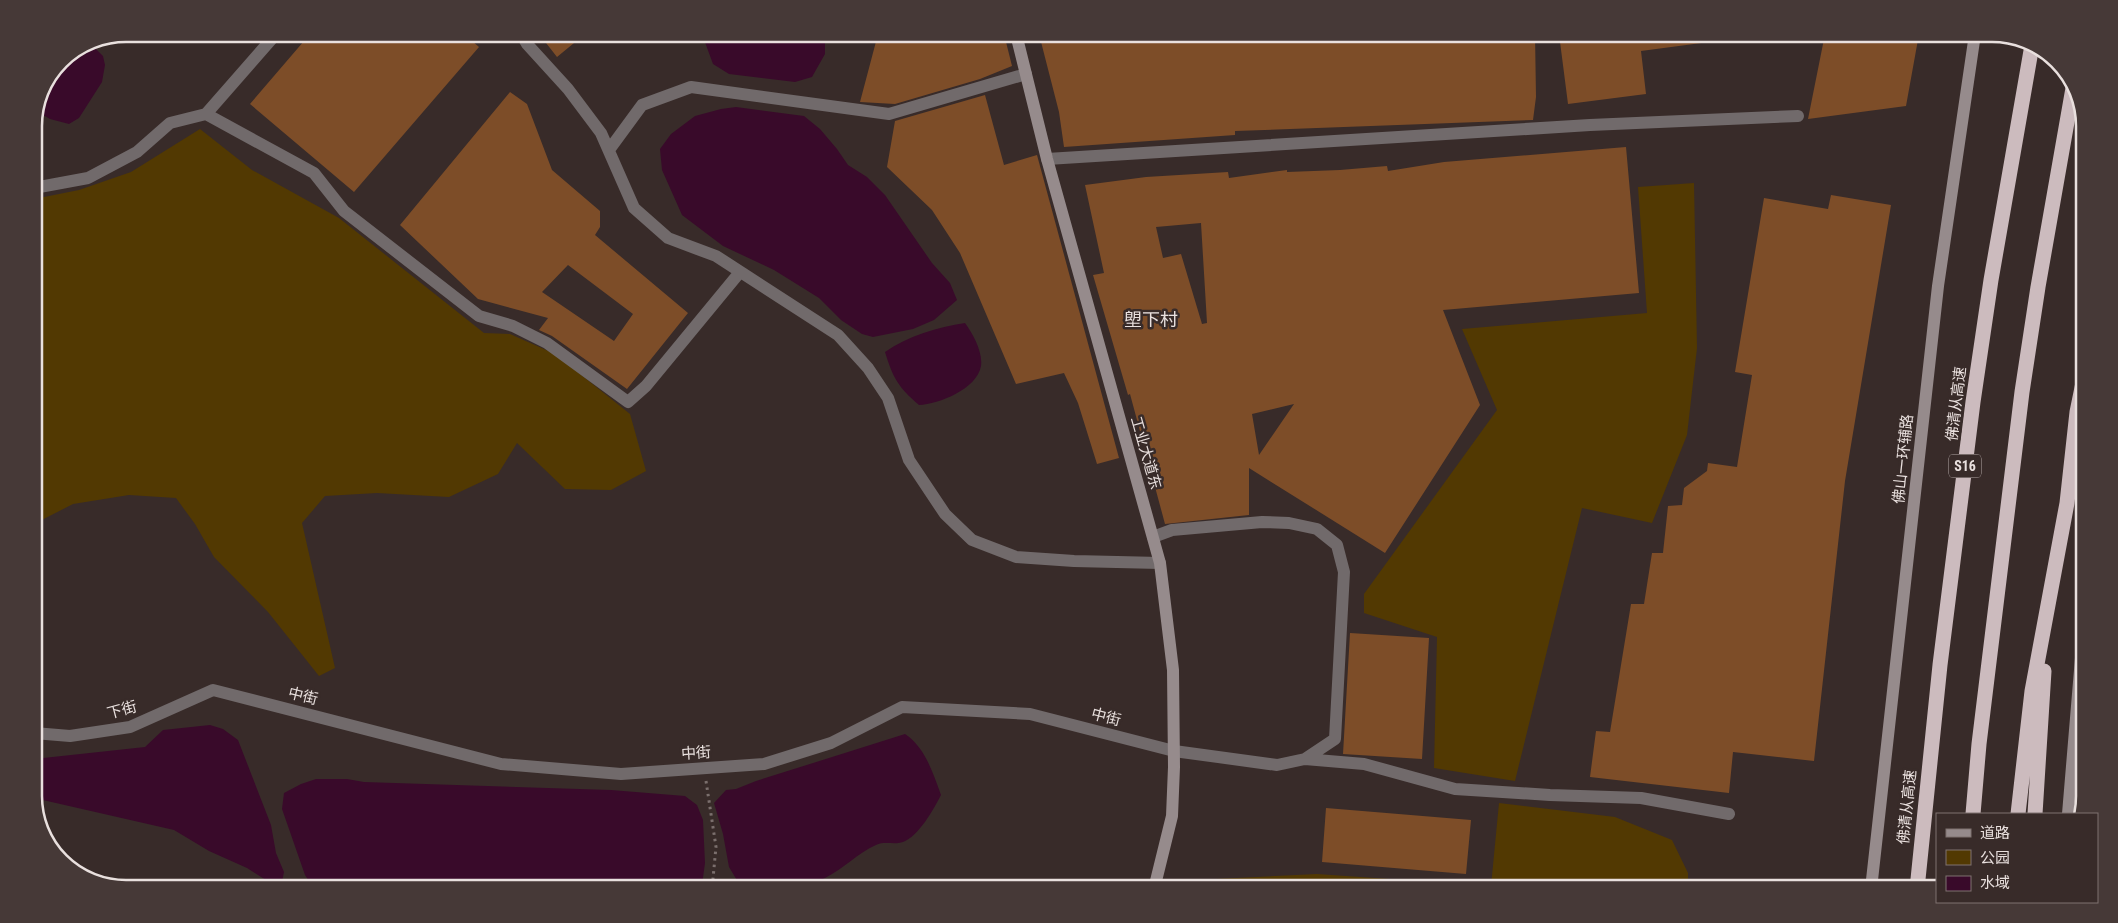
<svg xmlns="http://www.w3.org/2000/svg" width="2118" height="923" font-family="'Roboto Condensed','Noto Sans SC',sans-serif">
<rect width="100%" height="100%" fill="#382b29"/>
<path fill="#523902" d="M200 129 252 170 339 218 484 333 510 334 555 354 630 414 646 471 611 490 565 489 517 443 498 474 449 497 377 493 325 496 302 523 335 668 319 676 268 612 214 557 195 524 176 498 129 495 73 504 34 524V199L79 190 131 172Z
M1694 183 1697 348 1687 435 1652 523 1582 508 1515 781 1434 768 1437 637 1364 613V594L1497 410 1462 329 1647 313 1638 187Z
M1499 803 1615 817 1672 840 1688 873V889H1173L1175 881 1317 874 1491 886Z"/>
<path fill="#390a2a" d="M702 34H825V54L812 77 795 82 729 74 713 64Z
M89 42 103 56 105 65 102 82 79 118 69 124 50 119 38 112 61 61Z
M736 107 804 116 820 129 837 149 848 165 867 177 885 195 932 263 950 283 957 300 934 320 913 329 873 337 862 334 841 320 819 298 774 270 723 246 682 215 662 170 660 149 671 134 695 116 721 109Z
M965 323C973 334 983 352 981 366 977 389 939 404 919 405 898 387 893 378 885 352 908 336 938 327 965 323Z
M210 725 223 729 238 740 271 825 276 853 284 872 282 882 266 880 247 868 209 851 174 830 34 798V759L145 747 163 730Z
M905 734C925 747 933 773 941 795 934 809 918 837 903 842 895 845 884 841 876 845 858 853 843 869 825 878 797 891 768 887 738 882L729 867 723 834 714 803 726 790 736 789 756 781Z
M316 779H347L364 782 611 790 685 796 697 805 703 820 705 863 702 885 687 889H314L305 875 282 809 284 793 301 784Z"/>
<path fill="#7d4d28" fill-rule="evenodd" d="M310 34H464L479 47 354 192 250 104Z
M539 34H585L557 57Z
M878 34H1004L1012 66 980 79 895 104 860 102Z
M1039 34H1535L1536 97 1533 120 1235 131V135L1064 147 1059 112Z
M1559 34H1709V42L1641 51 1646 94 1568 104Z
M1825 34H1919L1906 106 1808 119Z
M510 92 527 104 552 170 600 211V227L595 235 688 313 627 389 552 336 539 330 548 318 478 299 400 225ZM568 265 633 314 614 341 542 292Z
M985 95 1004 165 1037 155 1119 458 1097 464 1078 403 1064 373 1016 384 960 253 932 210 887 167 895 121Z
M1626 147 1639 293 1443 310 1480 405 1385 553 1249 468V515L1165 524 1130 394 1128 395 1093 275 1104 273 1085 185 1146 177 1228 172 1229 178 1287 170V172L1340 170 1387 166 1388 171 1444 162ZM1201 223 1207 323 1202 324 1181 254 1163 258 1156 227ZM1294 404 1259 455 1252 414Z
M1831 195 1891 205 1845 481 1814 761 1733 752 1729 793 1590 777 1596 731 1610 732 1631 604H1644L1652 553H1663L1668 506 1682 505 1684 488 1707 471 1708 463 1737 467 1752 375 1735 372 1764 198 1828 209Z
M1350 633 1429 638 1422 759 1343 754Z
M1326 808 1471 820 1466 874 1322 862Z"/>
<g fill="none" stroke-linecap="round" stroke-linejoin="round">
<path stroke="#7b6f6d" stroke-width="3" stroke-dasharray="2.5 4" stroke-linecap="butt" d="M706 781 716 847 712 889"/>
<path stroke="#716a6b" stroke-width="12" d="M521 34 527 44 568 89 601 133 634 208 668 238 716 256 838 335 868 368 888 398 909 460 945 514 972 540 1016 557 1074 561 1160 563
M206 114 276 34
M609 150 642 105 691 87 889 114 1026 74
M1047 159 1590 125 1798 116
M34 188 88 178 137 152 170 123 206 114 314 173 344 211 479 316 513 326 547 343 628 402 646 386 740 272
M34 733 70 736 130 727 213 690 501 764 621 774 764 764 831 743 902 707 1030 714 1174 751 1277 765 1305 759 1335 739 1344 572 1337 545 1317 529 1289 523 1262 522 1172 530 1153 537
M1305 759 1364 764 1455 789 1550 795 1641 798 1729 814"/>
<path stroke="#968b8c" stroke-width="12" d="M1016 34 1047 159 1160 563 1173 670 1174 767 1172 816 1154 889
M2068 814 2084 622
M1871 889 1938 286 1975 34"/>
<path stroke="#ccbbbe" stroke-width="15" d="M1973 814 1979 744 2022 392 2038 287 2073 88
M2018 814 2032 691 2067 503 2077 412 2084 378
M2035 814 2044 671
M1917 889 1940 665 1973 402 1991 280 2032 45"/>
</g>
<g text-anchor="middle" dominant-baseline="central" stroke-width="5" stroke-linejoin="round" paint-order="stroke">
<rect fill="#382b29" stroke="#b4aaa8" stroke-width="1" x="1949" y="454.5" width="32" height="23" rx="4"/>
<g font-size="14" font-weight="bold" fill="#e9e0de">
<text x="1965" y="466">S16</text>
</g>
<g font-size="15" fill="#e9e0de" stroke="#382b29">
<text transform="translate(1956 404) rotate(-83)">佛清从高速</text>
<text transform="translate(1146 453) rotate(74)">工业大道东</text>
<text transform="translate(1903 459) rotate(-84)">佛山一环辅路</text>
<text transform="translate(303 696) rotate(14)">中街</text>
<text transform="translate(122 710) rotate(-15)">下街</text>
<text transform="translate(1106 717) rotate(15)">中街</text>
<text transform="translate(696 753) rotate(-4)">中街</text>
<text transform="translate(1907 807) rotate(-84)">佛清从高速</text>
</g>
<g font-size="18" fill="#e9e0de" stroke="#382b29">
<text x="1151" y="319">塱下村</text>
</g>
</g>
<path d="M0 0H2118V923H0ZM126 42H1992A84 84 0 0 1 2076 126V796A84 84 0 0 1 1992 880H126A84 84 0 0 1 42 796V126A84 84 0 0 1 126 42Z" fill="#463937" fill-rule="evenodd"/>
<path fill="none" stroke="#e9e0de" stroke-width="2.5" d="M126 42H1992A84 84 0 0 1 2076 126V796A84 84 0 0 1 1992 880H126A84 84 0 0 1 42 796V126A84 84 0 0 1 126 42Z"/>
<rect x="1936" y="813" width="162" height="90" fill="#382b29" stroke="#7f7371"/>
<rect x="1946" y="829" width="25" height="8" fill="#968b8c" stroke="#7f7371"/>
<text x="1980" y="838" font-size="15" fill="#e9e0de">道路</text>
<rect x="1946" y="850" width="25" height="15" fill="#523902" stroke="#7f7371"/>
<text x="1980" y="863" font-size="15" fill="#e9e0de">公园</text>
<rect x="1946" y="876" width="25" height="15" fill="#390a2a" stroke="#7f7371"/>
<text x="1980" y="888" font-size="15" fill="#e9e0de">水域</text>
</svg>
